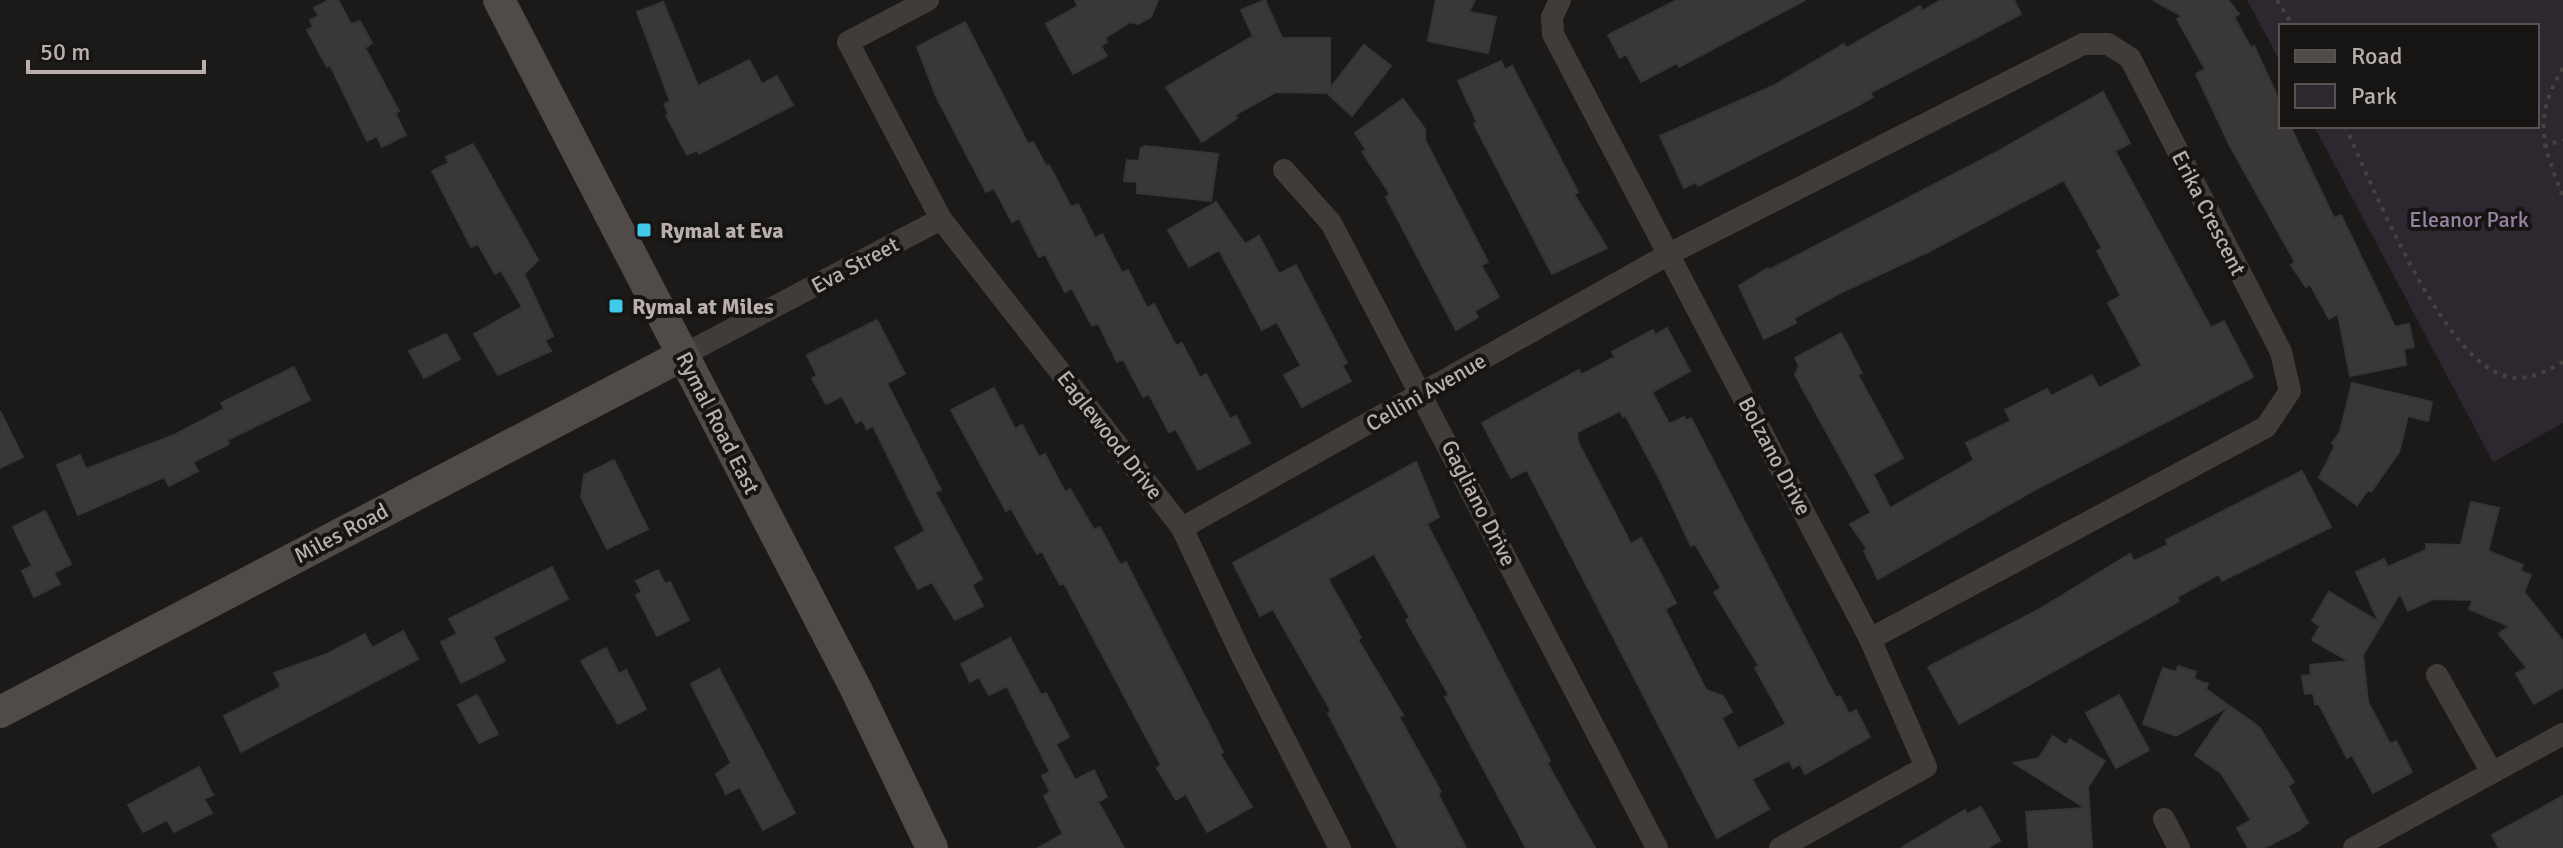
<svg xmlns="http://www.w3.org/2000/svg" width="2563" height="848" font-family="Signika,sans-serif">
<rect width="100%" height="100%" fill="#1b1a19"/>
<path fill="#2d2730" d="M2247 0H2563V423L2493 462 2314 126H2537V26H2281V63Z"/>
<path fill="#3a3836" stroke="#373533" stroke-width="2" fill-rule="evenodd" d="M329 0H338L351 24 360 21 372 43 365 48 399 111 395 113 406 135 382 147 377 136 367 141 330 65 327 67 307 30 313 27 310 20 319 16 314 8Z
M1075 0H1158L1151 17 1138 24 1130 22 1105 38 1107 42 1101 46 1107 56 1073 74 1046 24 1078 6Z
M1265 0 1282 38H1330V88L1364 45 1391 66 1352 116 1327 93 1276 92 1235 115 1237 118 1202 142 1166 87 1253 36 1241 10Z
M1436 0H1475L1469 12 1496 17 1488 53 1428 41Z
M1677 0H1805L1679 67 1677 63 1641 82 1626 54 1620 58 1608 35Z
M1941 0H2014L2021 14 1870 93 1873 97 1857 106 1698 186 1696 182 1684 188 1660 136 1775 85 1844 44 1846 48 1920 6 1922 11Z
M2153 0H2228L2239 14 2234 17 2251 48 2254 46 2281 104V126H2290L2334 218 2341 215 2395 327 2409 324 2414 347 2404 349 2406 365 2350 376 2338 314 2329 319 2310 284 2306 287 2291 265 2295 262 2230 146 2196 74 2205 69 2177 19 2182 16Z
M663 2 698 86 749 60 762 84 777 76 793 105 699 154 697 150 687 155 666 115 669 114 664 104 670 101 637 12Z
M965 22 1028 144 1033 142 1046 166 1049 165 1071 207 1078 204 1095 238 1102 234 1122 273 1128 270 1147 308 1154 304 1176 346 1182 343 1200 378 1206 374 1230 419 1236 416 1250 443 1198 470 1176 429 1169 432 1149 394 1143 397 1123 359 1117 362 1098 323 1092 326 1072 288 1065 292 1045 254 1039 257 1019 218 1012 222 994 188 986 192 936 96 917 47Z
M1501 61 1505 70 1512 66 1578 192 1574 194 1607 248 1552 274 1474 124 1477 122 1458 81Z
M2103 92 2130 143 2115 151 2211 328 2224 321 2253 377 2038 488 1878 579 1864 551 1867 549 1850 524 1871 513 1795 375 1799 366 1795 358 1841 333 1862 373 1858 375 1903 458 1873 474 1890 508 1974 460 1966 443 2011 421 2005 410 2047 389 2051 396 2092 375 2099 388 2142 366 2108 303 2121 296 2097 251 2102 248 2064 180 1928 252 1838 294 1794 318 1796 323 1764 339 1739 286 1768 268 1769 270 1993 154Z
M1403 99 1425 129V140L1488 262 1481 265 1499 297 1475 311 1478 317 1456 330 1386 197 1390 194 1362 152 1366 150 1355 133Z
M473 144 538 260 524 274 553 336 545 340 551 351 498 375 474 334 522 307 501 270 495 274 478 244 471 247 432 171 449 163 446 157Z
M1145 146 1218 154 1211 201 1137 193V182L1124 181 1127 160 1139 161 1141 148Z
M1216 202 1245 244 1259 236 1279 274 1296 265 1347 363 1342 365 1351 381 1302 407 1284 375 1301 366 1277 322 1262 330 1219 250 1189 267 1168 230Z
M877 320 905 374 887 383 941 490 935 492 982 579 972 585 983 606 955 620 932 582 918 589 895 548 925 531 873 426 867 429 862 420 856 423 842 396 826 404 812 378 817 376 807 355Z
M1667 328 1690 371 1652 392 1669 424 1684 417 1686 421 1691 418 1836 698 1840 696 1849 714 1856 710 1870 737 1805 774 1800 764 1793 768 1789 760 1752 779 1769 809 1717 838 1527 470 1511 478 1482 423 1579 370 1581 375 1615 357 1612 352 1653 330 1655 335ZM1620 411 1623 417 1626 416 1659 478 1691 546 1695 544 1721 588 1714 592 1759 666 1755 668 1786 724 1738 749 1722 718 1732 712 1723 696 1706 690 1665 609 1676 603 1659 571 1641 538 1631 544 1578 442 1577 432Z
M446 334 460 359 424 378 409 351Z
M294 367 310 400 227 440 229 444 193 462 198 471 169 486 164 477 78 515 57 465 80 455 86 469 174 435 224 409 221 403Z
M2352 383 2432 402 2428 421 2408 416 2399 452 2371 492 2368 490 2357 505 2319 478 2335 446 2332 443 2340 432Z
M994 388 1015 429 1022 425 1039 457 1045 454 1065 492 1070 489 1094 530 1100 527 1120 565 1126 562 1223 752 1220 754 1252 807 1207 832 1186 794 1176 800 1157 768 1161 765 1064 583 1060 585 1042 551 1037 554 1011 508 1006 511 951 410Z
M0 411 23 457 0 468Z
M614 460 648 529 607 549 581 497 584 475Z
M1416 462 1439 517 1427 524 1550 761 1547 763 1595 848H1526L1445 697 1449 695 1406 620 1410 618 1374 554 1328 579 1361 638 1358 640 1403 715 1399 717 1441 792 1438 794 1466 848H1398L1328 713 1331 711 1273 609 1260 616 1233 563Z
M2302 471 2331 527 2222 581 2219 574 2177 597 2179 601 1959 724 1928 667 2038 610 2130 554 2134 561 2168 545 2166 540Z
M2471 502 2499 508 2488 551 2523 565 2520 571 2531 575 2524 592 2563 641V687L2534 704 2516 674 2527 668 2499 634 2509 626 2469 609 2473 600 2433 599 2408 611 2400 593 2363 655 2368 702 2390 744 2396 741 2412 772 2373 793 2352 755 2347 758 2319 704H2315L2313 693 2305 694 2302 676 2311 675 2310 665 2348 661 2312 640 2320 626 2312 621 2329 592 2379 622 2356 572 2384 559 2388 567 2426 550V544L2461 545Z
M45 511 71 564 54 573 60 584 34 597 22 571 32 566 13 527Z
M552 567 568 599 493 637 505 661 461 683 441 642 457 634 449 619Z
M658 570 665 584 670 582 689 620 657 636 636 595 642 592 636 581Z
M403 631 418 659 241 752 224 716 281 687 274 673 327 654 365 634 372 648Z
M1010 638 1041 695 1046 693 1069 737 1056 744 1075 780 1094 770 1107 797 1098 802 1124 848H1038L1063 834 1044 796 1050 792 1042 776 1050 772 1007 686 989 695 979 677 970 682 961 664Z
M606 648 619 674 626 670 646 709 618 724 581 661Z
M2178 666 2196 672 2194 679 2208 684 2206 689 2259 727 2294 782 2288 786 2308 823 2298 831 2264 848H2248L2237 828 2251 820 2221 773 2195 755 2228 707 2176 736 2143 724 2163 668 2176 672Z
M719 669 795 813 763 830 740 787 726 794 716 774 731 763 691 684Z
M477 695 498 734 479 743 458 705Z
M2119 695 2149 750 2116 768 2086 713Z
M2053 736 2066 745 2070 739 2105 761 2088 787 2092 848H2029L2026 812 2085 808 2014 763 2039 758Z
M199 767 213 795 204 799 212 813 174 832 167 820 143 832 128 805Z
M2563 796V848H2499L2492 835Z
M1981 807 2000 841 1988 848H1901L1965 810 1967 814Z"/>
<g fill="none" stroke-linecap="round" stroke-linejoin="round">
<path stroke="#474240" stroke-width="4" stroke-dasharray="4 6" stroke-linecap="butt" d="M2277 0 2293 26
M2563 68C2532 119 2543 145 2563 197
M2345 126C2373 187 2438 348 2499 374 2523 384 2543 373 2563 362
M2543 146 2563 140"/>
<path stroke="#403c3a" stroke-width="22" d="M928 0 848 42 941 219 1182 528 1243 658 1340 848
M1560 0 1552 17 1553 34 1870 639 1926 767 1780 848
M1284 170 1331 223 1657 848
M683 355 941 219
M1182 528 1669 254 2083 44H2108L2130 58 2281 352 2290 391 2266 427 1870 639
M2437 675 2491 771
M2164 819 2179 848
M2354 848 2563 734"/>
<path stroke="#504a48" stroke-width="32" d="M499 0 855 687 932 848
M0 712 683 355"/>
</g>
<g fill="#41caeb" stroke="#161514" stroke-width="3">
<rect x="636" y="222" width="16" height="16" rx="4"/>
<rect x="608" y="298" width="16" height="16" rx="4"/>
</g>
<g text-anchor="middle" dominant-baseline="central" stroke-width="8" stroke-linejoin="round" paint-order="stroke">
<g font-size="22" fill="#baafac" stroke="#161514">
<text transform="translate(2209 213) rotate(63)">Erika Crescent</text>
<text transform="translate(855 265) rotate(-28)">Eva Street</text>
<text transform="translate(1426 392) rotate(-30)">Cellini Avenue</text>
<text transform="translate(718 423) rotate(63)">Rymal Road East</text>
<text transform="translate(1110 435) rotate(52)">Eaglewood Drive</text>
<text transform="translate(1775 456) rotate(62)">Bolzano Drive</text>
<text transform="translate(1479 503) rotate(63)">Gagliano Drive</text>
<text transform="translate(341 533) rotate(-28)">Miles Road</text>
</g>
<g font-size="22" fill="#9784a4" stroke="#161514">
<text x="2469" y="219">Eleanor Park</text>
</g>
<g font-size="22" font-weight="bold" fill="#baafac" stroke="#161514" text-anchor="start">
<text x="660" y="230">Rymal at Eva</text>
<text x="632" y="306">Rymal at Miles</text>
</g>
</g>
<rect x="2279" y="24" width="260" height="104" fill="#161514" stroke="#585351" stroke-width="2"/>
<rect x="2295" y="50" width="40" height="12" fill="#504a48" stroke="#585351" stroke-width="2"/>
<text x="2351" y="64" font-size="24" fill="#baafac">Road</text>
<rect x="2295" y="84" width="40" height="24" fill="#2d2730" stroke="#585351" stroke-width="2"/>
<text x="2351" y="104" font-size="24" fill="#baafac">Park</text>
<path d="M28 60v12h176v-12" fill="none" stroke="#baafac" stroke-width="4"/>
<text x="40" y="60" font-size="24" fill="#baafac" stroke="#161514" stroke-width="6" paint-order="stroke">50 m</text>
</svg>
